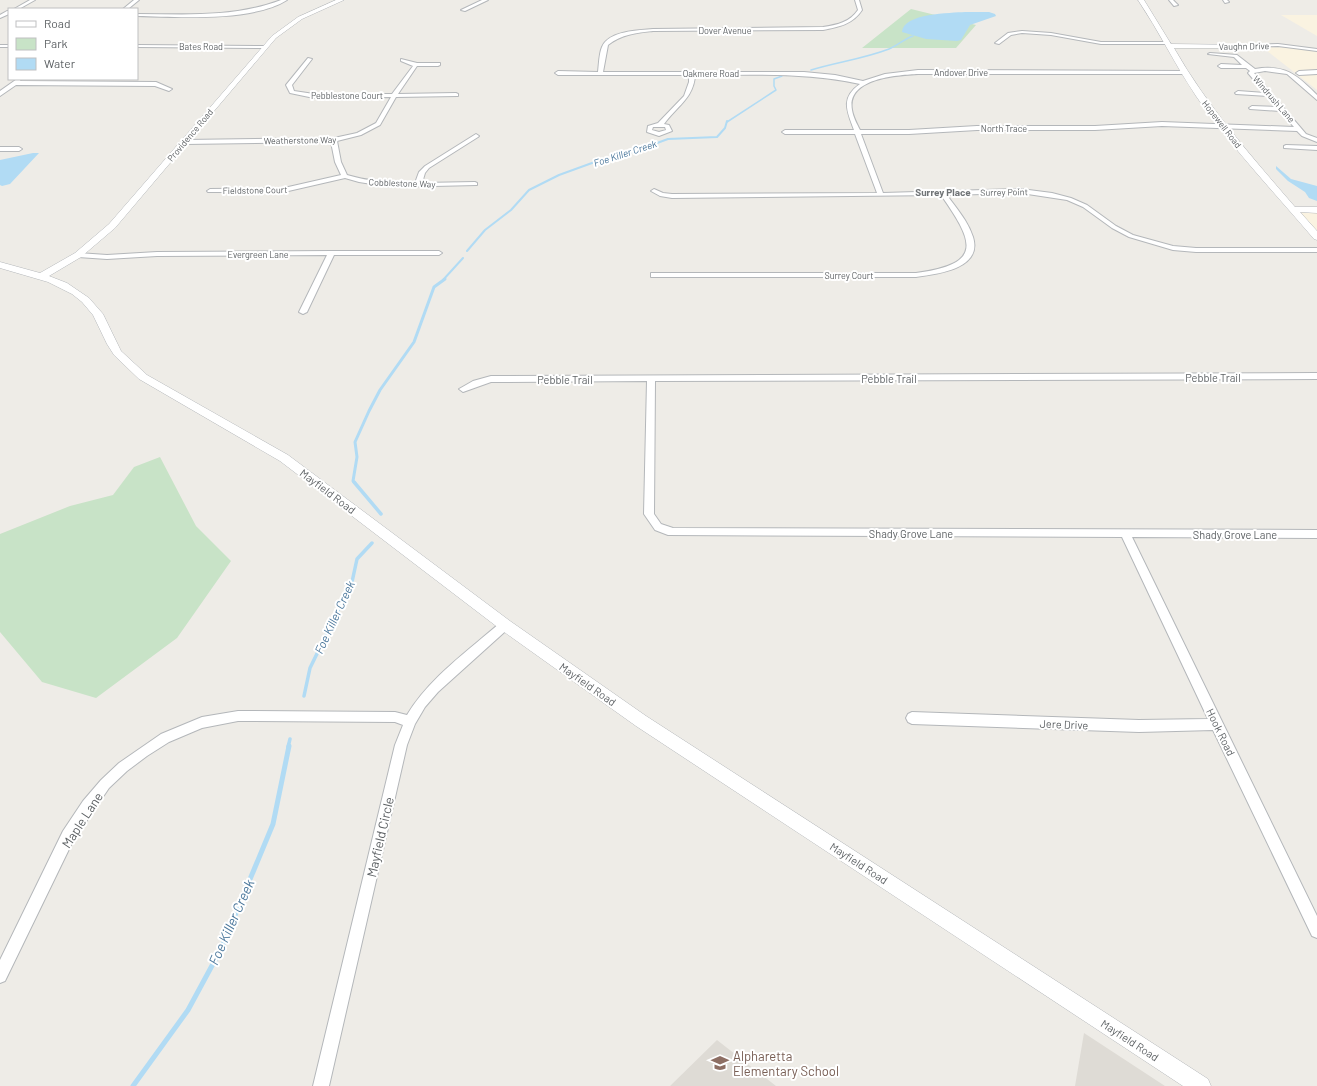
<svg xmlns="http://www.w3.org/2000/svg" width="1317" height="1086" font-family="Barlow,sans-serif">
<rect width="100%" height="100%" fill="#eeece7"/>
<path fill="#faf3e1" d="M1281 15H1317V36Z
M1262 47 1317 48V90Z
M1295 210 1317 211V238Z"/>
<path fill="#dedbd5" d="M1084 1033 1165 1086H1075Z
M717 1040 776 1086H670Z"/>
<path fill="#c8e3c7" d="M911 9 976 25 956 48H862Z
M160 457 196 526 231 561 177 638 96 698 42 682 0 632V534L70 506 113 495 134 467Z"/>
<path fill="#b1dbf4" d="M965 12H989L995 14 996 16 970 25 961 40 957 41 926 39 902 32C903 13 951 13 965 12Z
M33 153H39L10 184 2 186 0 185V160Z
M1276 166 1291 179 1317 186V201L1309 198 1305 192 1288 181 1276 169Z"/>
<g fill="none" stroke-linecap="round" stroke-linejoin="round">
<path stroke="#b1dbf4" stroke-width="1.5" d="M811 70C837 62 863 59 889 49 897 46 904 39 913 36
M727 122 776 90 774 86V79L782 76"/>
<path stroke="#b1dbf4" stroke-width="2" d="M467 251 485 230 511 210 529 190 559 175 603 159 616 158 668 139 717 137 725 128 727 121
M443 280 463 258"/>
<path stroke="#b1dbf4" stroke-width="3" d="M355 483 353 481 357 457 355 442 369 411 380 390 414 342 434 287 445 279"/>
<path stroke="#b1dbf4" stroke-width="3.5" d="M354 482 381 514
M304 696 310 668 352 582 357 559 372 543
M288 747 290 739"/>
<path stroke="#b1dbf4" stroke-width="5" d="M133 1086 188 1010 221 949 273 824 289 746"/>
<g stroke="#b4b7ba" stroke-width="2">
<path id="minor" d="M30 0H35L19 9H14Z
M134 0H139L128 9H123Z
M281 0H287C253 22 177 17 137 16V14C186 14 234 18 281 0Z
M482 0H488L465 11 461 10Z
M855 0H859L862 10C853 24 839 27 823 30L653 31C636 33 622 34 608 45L603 72H804L835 75 863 81 885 74 918 70 1185 71 1187 72V74H918C898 75 846 78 852 110 853 117 857 124 860 130H909L977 126H1095L1162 122 1294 127 1280 111 1250 109 1249 108 1252 106 1277 107 1268 96 1236 94 1235 93 1238 91 1265 93 1248 73 1250 71 1246 68H1221L1218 66 1221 64 1242 65 1234 57 1208 54 1210 53 1237 55 1255 69C1285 64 1297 75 1317 95V100L1287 74 1265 71 1254 73 1306 134 1317 138V142L1302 136 1297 131 1162 126 1095 130H977L909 134H861L883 193 1021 189 1052 193 1071 198 1087 205 1116 226 1133 235 1173 246 1196 248H1317V252H1196L1173 250 1129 237 1112 228 1083 207 1067 200 1021 193 947 195C956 208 968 221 973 237 983 269 937 274 916 277H651V273H916C985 264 973 241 941 195L672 198 660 196 651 191 654 189 663 193 672 194 877 193 855 134H785L782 132 785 130H854C847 111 840 98 860 84 805 72 750 75 695 75 694 98 676 107 664 124L669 125 672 131 659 136 647 132 648 126 658 123 684 96 689 82V75H558L555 73 558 71 598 72C599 64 599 54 602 47 608 31 639 30 653 29L823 27C837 25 850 22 858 10ZM653 127H665L666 130 659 132 652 130Z
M1169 0H1173L1178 5 1174 6Z
M1223 0H1227L1229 2 1225 3Z
M7 11H9V14L0 18V15Z
M1022 31 1051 33 1101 42H1168L1170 43 1168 44H1101L1051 35 1022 33 1011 35 999 44 995 43 1008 33Z
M1278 44 1317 49V51L1278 46 1244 47 1242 46 1244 45Z
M0 45H9V47H0Z
M137 45 265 46 267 47 265 48 137 47Z
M308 58 312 59 292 85 294 91 314 94H392L413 66 401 61V59L417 63H440V65L438 66H417L398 94 456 93 458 94V96L396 97 380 125 361 135 337 141 341 162 347 175C370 182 392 183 415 183L419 172 425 166 476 134 479 136 478 137 429 168 425 173 422 183 475 182 477 183V185L391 187 359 182 345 178 284 192H208L207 191 210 189 284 188 341 175 335 162 331 142 185 144 182 142 185 140 334 138 357 133 376 123 391 97 314 98 290 93 286 85Z
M1317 70V74L1299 75 1296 73 1299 71Z
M17 79H21L20 81 156 82 172 89 169 91 155 86 16 85 0 96V91Z
M1286 145 1317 146V150L1284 148V146Z
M0 147H19L22 149 19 151H0Z
M332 251H439L442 253 439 255H334L307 312 303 314 299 312 327 255 157 256 107 259 78 257 74 255 78 253 107 255 157 252Z
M1317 373V379L655 381 654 514 661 524 673 528 1317 530V538L1132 537 1317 916V938L1312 936 1213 730 1139 732 912 724 908 722 906 718 908 714 912 712 1139 720 1208 719 1122 537 668 535 655 530 644 514 647 381 491 382 463 392 459 389 473 381 491 376Z
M505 620 509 622 510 625 509 628 438 692 425 707 415 724 407 745 329 1086H313L395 745 403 725 395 722 238 721 202 728 169 742 147 756 127 771 109 788 73 841 5 981 0 983V960L63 831 83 801 101 780 119 763 161 734 202 717 238 711 395 712 407 715C430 677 468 651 501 622Z"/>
</g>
<g stroke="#b4b7ba" stroke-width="1">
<path id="tertiary" d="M336 0H344L302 19 276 38 115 228 81 257 49 276 67 283 89 298 103 314 121 351 147 375 288 455 510 621 646 716 1208 1079 1211 1086H1183L636 726 500 629 280 461 139 379 114 355 107 344 93 315 82 302 72 294 48 282 0 268V262L40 273 75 253 109 224 272 36 298 17Z
M1138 0H1144L1171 44 1246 45 1247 46 1244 48H1174C1207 106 1251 156 1295 207H1317V213L1300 212 1317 231V240L1314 239C1274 192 1231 147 1196 96 1175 65 1159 31 1138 0Z"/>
</g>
<use href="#minor" fill="#fff" fill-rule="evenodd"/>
<use href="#tertiary" fill="#fff" fill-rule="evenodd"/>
</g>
<defs>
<g id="school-bare" transform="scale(1.38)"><path d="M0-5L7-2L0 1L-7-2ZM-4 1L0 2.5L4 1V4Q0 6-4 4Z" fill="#8d6e63" stroke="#fff" stroke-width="2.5" paint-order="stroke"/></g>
</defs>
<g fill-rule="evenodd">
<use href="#school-bare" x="720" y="1063"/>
</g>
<g text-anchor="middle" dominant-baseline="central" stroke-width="4" stroke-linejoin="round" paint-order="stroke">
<g font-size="9" fill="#5e6265" stroke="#fff">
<text x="725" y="30">Dover Avenue</text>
<text x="201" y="46">Bates Road</text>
<text transform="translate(1244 46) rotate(-1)">Vaughn Drive</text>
<text x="961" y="72">Andover Drive</text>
<text x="711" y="73">Oakmere Road</text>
<text x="347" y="95">Pebblestone Court</text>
<text transform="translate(1274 99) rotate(49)">Windrush Lane</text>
<text transform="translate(1222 124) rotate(52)">Hopewell Road</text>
<text x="1004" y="128">North Trace</text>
<text transform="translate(190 135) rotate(-50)">Providence Road</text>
<text transform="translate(300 140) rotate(-1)">Weatherstone Way</text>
<text transform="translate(402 183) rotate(2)">Cobblestone Way</text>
<text transform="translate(255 190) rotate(-1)">Fieldstone Court</text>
<text transform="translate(1004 192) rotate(-1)">Surrey Point</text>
<text x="258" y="254">Evergreen Lane</text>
<text x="849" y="275">Surrey Court</text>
</g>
<g font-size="10" font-style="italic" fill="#4c789c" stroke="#fff">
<text transform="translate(625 153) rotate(-18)">Foe Killer Creek</text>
</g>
<g font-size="10" font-weight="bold" fill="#707477" stroke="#fff">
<text x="943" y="192">Surrey Place</text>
</g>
<g font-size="11" fill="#5e6265" stroke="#fff">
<text x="1213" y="377">Pebble Trail</text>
<text x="889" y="378">Pebble Trail</text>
<text x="565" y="379">Pebble Trail</text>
<text transform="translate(328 491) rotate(37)">Mayfield Road</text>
<text x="911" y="533">Shady Grove Lane</text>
<text x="1235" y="534">Shady Grove Lane</text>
<text transform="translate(588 684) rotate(35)">Mayfield Road</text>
<text transform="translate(1064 724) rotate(2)">Jere Drive</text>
<text transform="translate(1221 732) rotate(64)">Hook Road</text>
<text transform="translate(859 863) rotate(33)">Mayfield Road</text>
<text transform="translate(1130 1040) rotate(33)">Mayfield Road</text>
</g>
<g font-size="12" font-style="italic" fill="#4c789c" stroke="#fff">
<text transform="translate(334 617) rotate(-65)">Foe Killer Creek</text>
</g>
<g font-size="13" fill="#5e6265" stroke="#fff">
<text transform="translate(82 820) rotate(-57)">Maple Lane</text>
<text transform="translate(380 837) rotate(-77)">Mayfield Circle</text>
</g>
<g font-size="13" fill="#785e54" stroke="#fff" text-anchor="start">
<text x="733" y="1056">Alpharetta<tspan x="733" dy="15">Elementary School</tspan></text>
</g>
<g font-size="14" font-style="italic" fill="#4c789c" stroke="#fff">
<text transform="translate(231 922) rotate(-66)">Foe Killer Creek</text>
</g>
</g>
<rect x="8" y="8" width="130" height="72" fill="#ffffff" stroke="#bfc0c1"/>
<rect x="16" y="21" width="20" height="6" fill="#ffffff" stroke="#bfc0c1"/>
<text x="44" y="28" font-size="12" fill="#5e6265">Road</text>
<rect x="16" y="38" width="20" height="12" fill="#c8e3c7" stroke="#bfc0c1"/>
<text x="44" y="48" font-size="12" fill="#5e6265">Park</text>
<rect x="16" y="58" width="20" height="12" fill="#b1dbf4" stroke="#bfc0c1"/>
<text x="44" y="68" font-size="12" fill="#5e6265">Water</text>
</svg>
